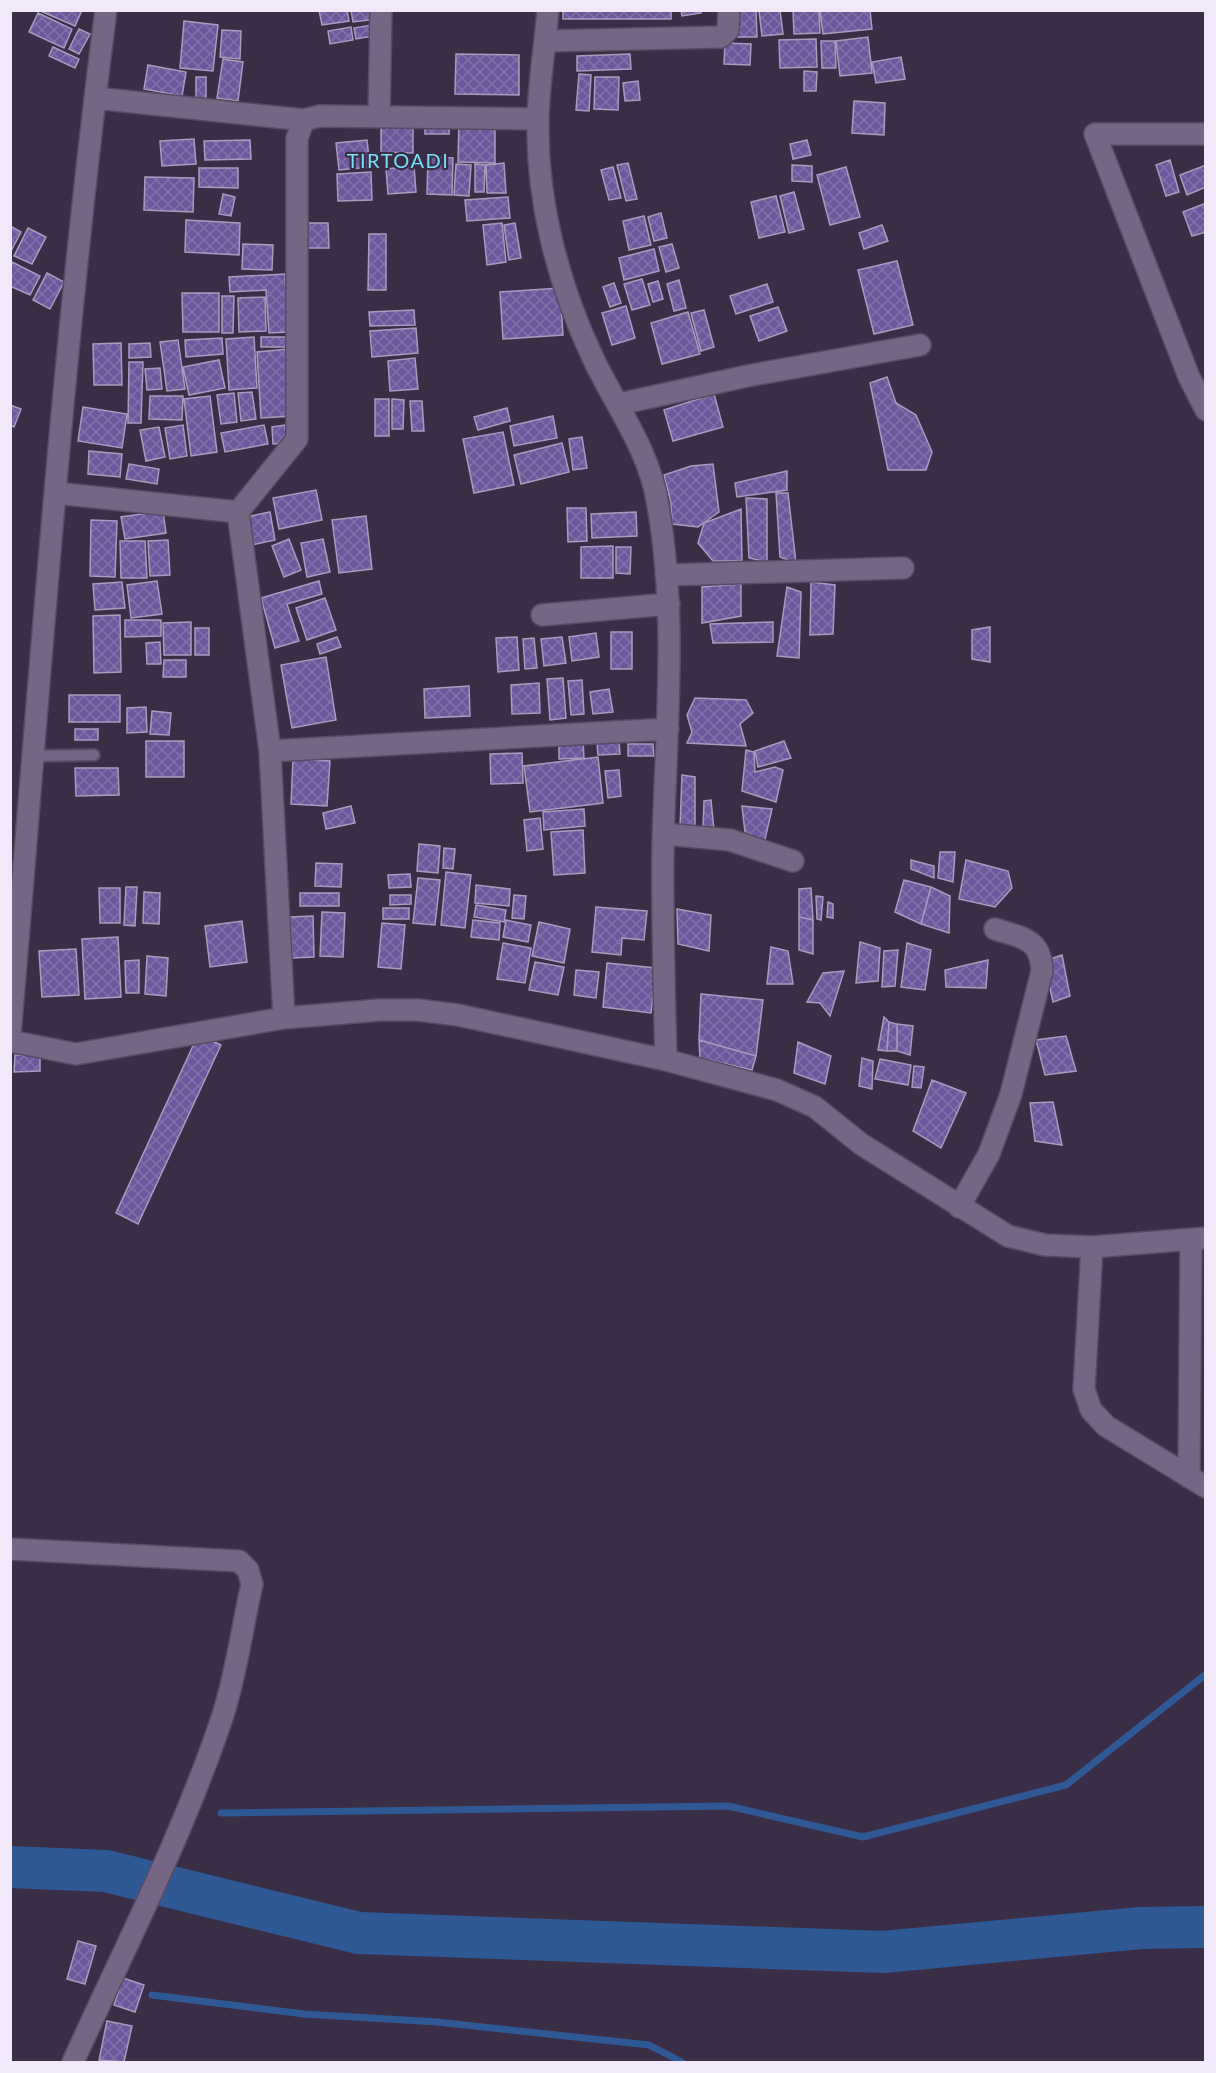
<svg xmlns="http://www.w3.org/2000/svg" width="1216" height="2073" font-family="Lato,sans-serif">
<defs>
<pattern id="building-cross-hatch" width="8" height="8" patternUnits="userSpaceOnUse" patternTransform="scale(1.5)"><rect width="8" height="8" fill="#6e589c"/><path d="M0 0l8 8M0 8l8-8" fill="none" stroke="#8370ab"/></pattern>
</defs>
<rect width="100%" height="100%" fill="#3a2d46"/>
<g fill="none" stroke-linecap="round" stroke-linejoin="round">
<path stroke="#2f5994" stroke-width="7" d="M221 1813 728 1806 863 1837 1066 1785 1206 1674
M152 1995 304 2014 437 2022 649 2045 682 2062"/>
<path stroke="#2f5994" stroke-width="42" d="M10 1867 106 1871 359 1933 883 1952 1141 1928 1206 1927"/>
</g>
<path fill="url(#building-cross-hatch)" stroke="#a69dbe" stroke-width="1.5" d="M38 10H82L75 26Z
M319 10H347L349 21 322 25Z
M351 10H376L377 19 353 22Z
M563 10H671V19H563Z
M681 10H700L701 13 682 16Z
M780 10 783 34 762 36 759 11Z
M793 10H819L820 33 794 34Z
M820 10H870L872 29 823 34Z
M735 11H756L757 37H735Z
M38 13 72 29 64 48 29 32Z
M184 21 218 25 213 71 180 68Z
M377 24 379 35 356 39 354 28Z
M351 27 353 40 330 44 328 31Z
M79 29 90 34 79 54 69 49Z
M222 30 241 31 240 59 220 57Z
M868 37 872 73 840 76 836 41Z
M816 39 817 67 780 68 779 40Z
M821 41H835L836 68H822Z
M725 43 751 44 750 65 724 64Z
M53 47 79 59 75 68 49 56Z
M456 54 519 55V95L455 94Z
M630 54 631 69 577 71V56Z
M901 57 905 79 876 83 872 62Z
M223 59 243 62 238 101 217 98Z
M148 65 186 72 182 96 144 89Z
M804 71 817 72 816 91H804Z
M579 74 591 75 589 111 576 110Z
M196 77H206V100L196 99Z
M595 77H619L618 110 594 109Z
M638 81 640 100 625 101 623 83Z
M854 101 885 103 884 135 852 133Z
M425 119H449V134H425Z
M459 119H495V163L458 162Z
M381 122H413V153L381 152Z
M194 139 196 164 162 166 160 141Z
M250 140 251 159 205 160 204 141Z
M367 140 370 167 339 170 336 143Z
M807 140 811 155 793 159 790 144Z
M428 157 453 158 452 195 427 194Z
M1170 160 1179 192 1166 196 1156 165Z
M504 163 506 193H487L486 165Z
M628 163 637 199 626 201 617 165Z
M456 164 471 165 469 196 454 195Z
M475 164 485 165 484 192H475Z
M792 165 812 166V182L792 181Z
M1206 165V187L1187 195 1180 175Z
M414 166 416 192 388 194 386 169Z
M613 167 621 198 609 200 601 170Z
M846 167 860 217 830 225 817 175Z
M199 168H238V188L199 187Z
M371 172 372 200 338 201 337 174Z
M145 177 194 178 193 212 144 210Z
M794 192 804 229 789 233 780 196Z
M223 194 235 197 231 216 219 214Z
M776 196 785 232 759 238 751 202Z
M508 197 510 218 467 221 465 200Z
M1206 203V232L1192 236 1183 212Z
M661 213 667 238 654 241 648 217Z
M644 216 651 245 629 250 623 221Z
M186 220 240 223 239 255 185 252Z
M305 223H328L329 248H304Z
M502 223 506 262 487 265 483 225Z
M515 223 521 258 509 260 504 225Z
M882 225 888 241 864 249 859 233Z
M12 227 21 232 10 253V230Z
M28 228 46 237 32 264 14 256Z
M369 234H386V290H368Z
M243 244 273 245 272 270 242 269Z
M672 244 679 268 666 272 659 247Z
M654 249 659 271 624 280 619 258Z
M10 261 40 276 30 295 10 286Z
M897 261 913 325 874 334 858 270Z
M47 273 64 282 50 309 33 300Z
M285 274 288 332 269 333 266 290 230 292 229 277Z
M642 279 650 305 632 310 624 284Z
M679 280 686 308 674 311 667 284Z
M658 281 663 299 653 302 648 284Z
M614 283 621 303 610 307 603 287Z
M767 284 773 302 736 314 730 296Z
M560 288 563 335 503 339 500 292Z
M182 293H219V332H183Z
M222 296H234L233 333H222Z
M265 297 266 331 239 332 238 298Z
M626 306 635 338 612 345 602 313Z
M778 307 787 331 759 341 750 316Z
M414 310 415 325 370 326 369 312Z
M704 310 714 347 701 351 691 313Z
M688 312 700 354 662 364 651 323Z
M416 328 418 353 372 357 370 331Z
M254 337 257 388 229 390 226 339Z
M261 337H290V347H261Z
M222 338 223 354 186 357 185 340Z
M178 340 185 389 167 391 160 342Z
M121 343 122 385H94L93 344Z
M150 343 151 357 129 358V344Z
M288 349 293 416 261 418 257 352Z
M415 358 418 389 390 391 388 361Z
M219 360 225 388 189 395 183 367Z
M129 362H143L141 423H128Z
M160 368 162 389 147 390 145 369Z
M887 377 896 403 916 415 932 452 926 470H888L870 383Z
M252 392 256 419 241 421 238 393Z
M234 393 237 422 221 424 217 395Z
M714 394 723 427 673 441 664 410Z
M150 396H183L182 420 149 419Z
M210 396 217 452 191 456 184 399Z
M375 399H389V436H375Z
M392 399 404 400 403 429H392Z
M410 401H422L424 431H412Z
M10 405 21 409 14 427 10 425Z
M83 407 127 414 122 448 78 441Z
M507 408 510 421 478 430 474 417Z
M553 416 557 438 514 446 510 426Z
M183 425 187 456 170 459 165 428Z
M264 425 268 444 225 452 221 433Z
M285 425 287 443 273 444 272 427Z
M159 427 165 457 146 461 140 430Z
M503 432 514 485 474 493 463 439Z
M582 437 587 468 573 470 569 439Z
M562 443 569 472 521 484 514 455Z
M89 451 122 454 120 477 88 474Z
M129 464 159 469 157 484 126 479Z
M713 464 719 512 698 527 672 524 671 503 664 475 691 466Z
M787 471V490L737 497 735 483Z
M316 490 322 520 279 529 273 498Z
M776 493H788L796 563 780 557Z
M746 498 767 499V562L749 558Z
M567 508H586L587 541 568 542Z
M741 509 742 561H713L698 543 704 523Z
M163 511 166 533 125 539 121 517Z
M270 512 275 540 252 545 246 517Z
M636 512 637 536 592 538 591 514Z
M366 516 372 569 339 573 332 520Z
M91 520 117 521 115 577 90 576Z
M289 539 301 570 284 577 272 546Z
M323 539 330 572 307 577 301 543Z
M168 540 170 575 150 576 148 541Z
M120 541H145L147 578H121Z
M613 546V578H581V547Z
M616 547H631L630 574 616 573Z
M157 581 162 614 131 618 127 585Z
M319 581 322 594 287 604 299 641 275 648 261 598Z
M122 582 125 608 95 610 93 584Z
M811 582 835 585 833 634 810 635Z
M741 584V616L702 623V587Z
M787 587 801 592 799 658 777 656Z
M325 598 336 630 307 640 296 608Z
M120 615 121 672 94 673 93 616Z
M125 620H161V636L125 637Z
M191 622V655H164L163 623Z
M773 622V642L713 643 710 624Z
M990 627V662L972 659V630Z
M195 628H209V655H195Z
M611 632H632V669H611Z
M596 633 599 657 572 661 569 637Z
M337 637 341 647 320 654 317 644Z
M517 637 519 670 498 672 496 638Z
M562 637 566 663 544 666 541 639Z
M534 638 537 668 525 669 523 639Z
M160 642 161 664H147L146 643Z
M326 657 336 720 292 728 281 665Z
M164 660H186V677H163Z
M563 678 566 718 550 720 547 679Z
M582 680 584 714 571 715 568 681Z
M539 683 540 713 512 714 511 685Z
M469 686 470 716 425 718 424 689Z
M609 689 613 712 593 714 590 692Z
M69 695H120V722H69Z
M695 698 746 700 753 713 740 724 746 746 687 743 692 732 687 715Z
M146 707 147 732 127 733V708Z
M152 711 171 713 169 735 150 734Z
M75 729H98V740H75Z
M583 740 584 758 559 759V741Z
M146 741H184V777H146Z
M784 741 791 758 758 767 755 751Z
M619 742 620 754 598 755 597 743Z
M628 744H653L654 756H628Z
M746 750 754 752 755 772 775 767 783 770 776 802 742 791Z
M522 753 523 783 491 784 490 754Z
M598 757 603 803 530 812 524 766Z
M293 759 330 761 327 806 291 804Z
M75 768H118L119 795 76 796Z
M619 770 621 796 608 798 605 771Z
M682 775 695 777V830L680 827Z
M711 800 714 830 703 828 704 801Z
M351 806 355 823 326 829 323 813Z
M742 806 772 809 763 848 746 841Z
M584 809 585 826 544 830 543 812Z
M540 818 543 849 527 851 524 820Z
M583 830 585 873 554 875 551 832Z
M419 844 440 846 438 873 417 871Z
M444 848 455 849 453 869 443 868Z
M940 852H955L953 882 938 878Z
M911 860 934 866V878L911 869Z
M966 860 1008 871 1012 888 995 907 959 899Z
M316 863 342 864 341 887 315 886Z
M446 872 471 875 465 928 441 925Z
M410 874 411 887 389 888 388 875Z
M418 878 440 880 435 925 413 923Z
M904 880 931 887 921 924 895 912Z
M476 885 510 889 509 906 475 903Z
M126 887H137L135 926 124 925Z
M931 887 950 896 949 933 921 924Z
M99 888H120V923H100Z
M811 888 813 920 799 917V889Z
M144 892 160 893 159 924 143 923Z
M300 893H339V906H300Z
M390 895H411V904L390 905Z
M514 895 526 896 524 919 512 918Z
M816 896 823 897 821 920 817 919Z
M828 902 833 904V918L827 917Z
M476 905 506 910 504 922 474 917Z
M596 907 647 911 644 940 622 938 621 955 592 952Z
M383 908H409V919H383Z
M677 909 711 915 709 951 678 944Z
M322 912 345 913 343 957 320 956Z
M313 916 314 957 292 958 290 917Z
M799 917 813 920V954L799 950Z
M473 920 500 923 499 940 471 937Z
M506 920 531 925 528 942 503 937Z
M242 921 247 962 210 967 205 926Z
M539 922 570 929 564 963 532 956Z
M382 923 405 925 401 969 378 967Z
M118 937 121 997 85 999 82 939Z
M860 942 880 948 878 981 856 983Z
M503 943 531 948 525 983 497 979Z
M907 943 931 950 925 990 901 987Z
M771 947 788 951 793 984H767Z
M76 949 79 995 42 997 39 951Z
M898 950 895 986 882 987 884 951Z
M1062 955 1070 996 1053 1002 1044 961Z
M147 956 168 958 166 996 145 994Z
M139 960V993H126L125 961Z
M988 960 986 988 946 987 945 970Z
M535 962 564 967 558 995 529 990Z
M607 963 656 968 651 1013 603 1007Z
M576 970 599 972 596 998 574 995Z
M844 971 830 1016 820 1003 807 1002 823 973Z
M701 994 763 1000 756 1056 699 1040Z
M884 1017 889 1022 887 1051 878 1050Z
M889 1022 897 1024V1051H887Z
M897 1024 913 1026 910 1055 897 1051Z
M198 1035 221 1045 138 1224 116 1213Z
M1066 1036 1076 1071 1045 1075 1036 1040Z
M699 1040 756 1056 752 1070 700 1058Z
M798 1042 831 1056 825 1084 794 1073Z
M15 1055H40V1071L14 1072Z
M862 1058 873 1061 872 1089 859 1086Z
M880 1059 911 1065 908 1085 875 1079Z
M914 1066 924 1067 921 1088 912 1087Z
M932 1080 966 1093 941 1148 913 1131Z
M1053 1102 1062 1145 1035 1141 1030 1103Z
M78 1941 96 1946 85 1984 67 1979Z
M123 1978 144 1985 135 2012 114 2005Z
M107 2021 132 2026 124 2062 99 2060Z"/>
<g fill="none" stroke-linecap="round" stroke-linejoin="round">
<g stroke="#574b62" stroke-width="14">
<path id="service" d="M33 756 94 755"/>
</g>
<g stroke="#574b62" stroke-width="24">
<path id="minor" d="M548 10C545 46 539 82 538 118 536 200 558 284 593 358 615 405 648 448 657 500 678 614 666 729 663 844 662 916 664 988 666 1060
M545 41 721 37 728 30 729 10
M95 98 304 120 320 116 538 119
M379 116 381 10
M1206 134H1095L1189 377 1206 410
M619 404 752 375 920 345
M55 493 238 512
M666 575 903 568
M542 615 669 604
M270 751 668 729
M664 834 730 840 793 861
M284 1018 270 751 238 512 297 439V138L304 120
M10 1035C39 694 62 351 106 10
M10 1041 76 1054 284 1018 380 1010H418L458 1015 666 1060 777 1090 815 1107 861 1144 1008 1236 1045 1245 1092 1247 1206 1238
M959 1207 989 1154 1011 1094 1042 971C1041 938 1022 938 995 929
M1092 1247 1084 1389 1091 1410 1106 1426 1206 1487
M1189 1477 1191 1240
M10 1549 239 1561 248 1570 252 1584C242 1628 236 1676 222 1718 182 1837 124 1949 73 2062"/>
</g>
<use href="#service" stroke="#756784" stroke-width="10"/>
<use href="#minor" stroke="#756784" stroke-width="21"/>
</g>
<g text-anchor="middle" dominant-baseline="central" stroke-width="4.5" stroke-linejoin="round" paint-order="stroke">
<g font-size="20" letter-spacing="1.5" fill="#79def6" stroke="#3a2d46">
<text x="398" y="160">TIRTOADI</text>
</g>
</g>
<rect width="1216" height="2073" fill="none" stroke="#f1e9fa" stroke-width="24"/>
</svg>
